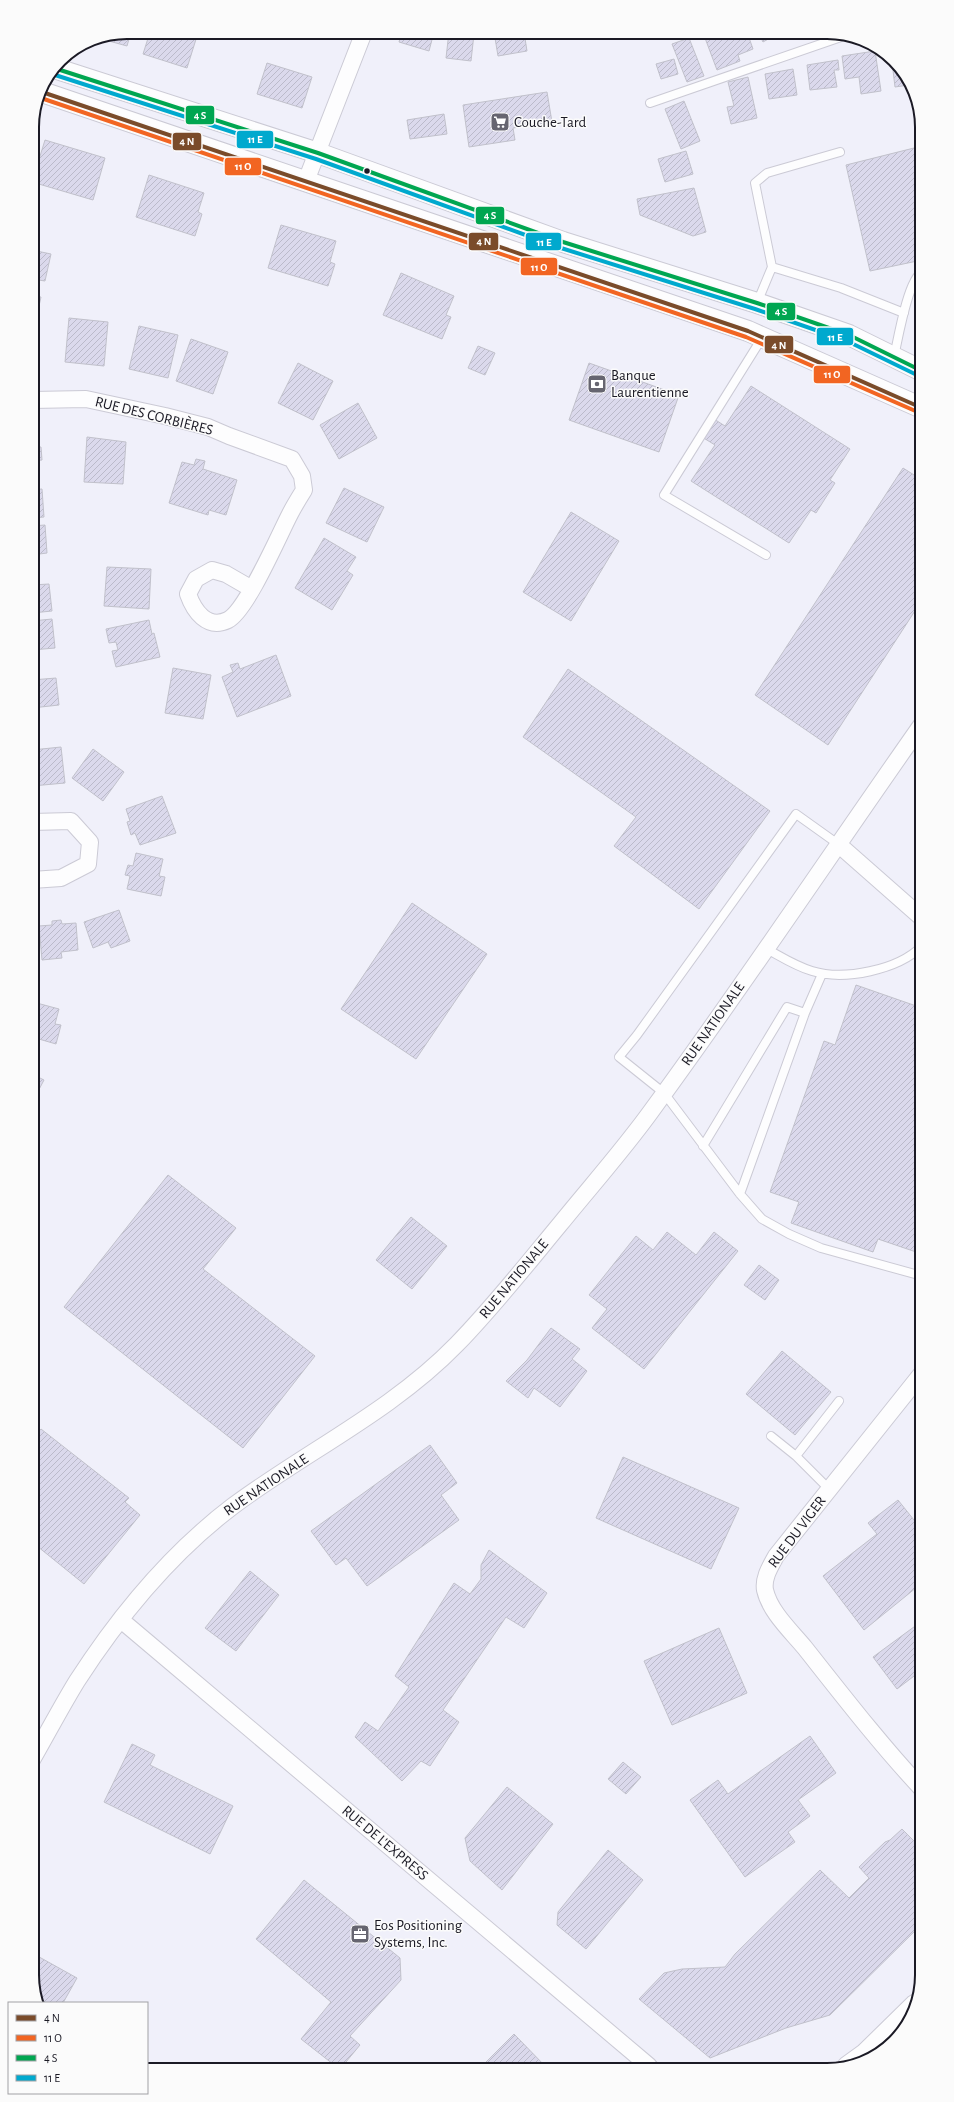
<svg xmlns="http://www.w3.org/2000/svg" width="954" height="2102" font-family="'Alegreya Sans',sans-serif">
<defs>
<pattern id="building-hatch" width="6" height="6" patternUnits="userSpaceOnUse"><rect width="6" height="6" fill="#dbd9ec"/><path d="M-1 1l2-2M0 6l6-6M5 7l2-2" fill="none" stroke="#bbbaca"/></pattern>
</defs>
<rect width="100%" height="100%" fill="#f0f0fa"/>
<path fill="url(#building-hatch)" stroke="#c1c1cb" d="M127 32H131L127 46 98 38Z
M150 32H184L197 36 187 68 143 54Z
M402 32H434L429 51 399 42Z
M449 32 474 34 471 61 446 58Z
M494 32H524L527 51 498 56Z
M720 32H747L753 49 738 55 740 61 717 70 705 38Z
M758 32H776L777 34 763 42Z
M689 38 704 76 687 82 672 44Z
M875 51 881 91 861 94 859 77 845 79 842 56Z
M674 59 678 74 661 79 656 64Z
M838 60 839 70H834L837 87 810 90 807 65Z
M892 62 909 85 895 87Z
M267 63 312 77 302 108 257 94Z
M793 69 797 95 769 99 765 74Z
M748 77 757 118 731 124 727 107 734 106 728 82Z
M547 92 552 122 513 128 515 140 469 147 463 105Z
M684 101 700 141 681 149 665 109Z
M444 114 447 134 410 139 407 120Z
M45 140 105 158 93 200 32 182Z
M922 146V260L870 271 846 165Z
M686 151 693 174 665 182 658 159Z
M149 175 204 193 198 212 202 214 195 236 136 217Z
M694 188 706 232 693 236 640 215 637 199Z
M281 225 336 241 330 262 335 264 328 286 268 268Z
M32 250 51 254 45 281 32 279Z
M401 273 454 296 446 315 451 317 442 339 383 315Z
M32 296 41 297 35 324H32Z
M69 318 108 322 104 366 65 362Z
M139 326 178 335 168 378 129 369Z
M191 339 228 352 213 394 176 381Z
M478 346 495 353 485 375 468 368Z
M298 363 333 381 313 420 278 403Z
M589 363 679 395 659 452 569 420Z
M751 386 850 449 830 480 835 483 816 513 811 510 789 543 691 481 715 445 702 437 714 419 725 426Z
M358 403 377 438 339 459 320 425Z
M32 433 35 447H41L42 460 32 461Z
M87 437 126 442 123 484 84 482Z
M196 459 205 461 203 469 237 480 226 515 209 510 208 515 169 503 182 462 194 465Z
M903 468 922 480V600L828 745 755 695Z
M344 488 384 507 367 542 326 523Z
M42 489 44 517 32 518V490Z
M571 512 619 541 571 621 523 592Z
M45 525 47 553 32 555V526Z
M324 538 356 557 347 571 353 575 332 610 295 588Z
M107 567 151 569 149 609 104 606Z
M49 584 52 611 32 613V585Z
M52 619 55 648 32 650V621Z
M149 620 152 634 154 633 160 657 116 667 112 651 118 650 116 642 109 643 106 629Z
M276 655 291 696 237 717 222 677 233 672 230 665 238 663 240 669Z
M173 668 211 675 203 719 165 713Z
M568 669 770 811 699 909 614 846 636 817 523 737Z
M56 678 59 705 32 708V680Z
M61 747 65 783 32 786V750Z
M93 749 124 772 103 801 72 778Z
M162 796 176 833 140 845 135 833 131 835 127 822 130 821 126 809Z
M136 853 163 859 159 876 165 877 161 896 127 889 130 876 125 875 128 865 133 866Z
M412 903 487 954 416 1059 341 1009Z
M119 910 130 941 111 948 108 942 93 948 84 922Z
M61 920 62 924 76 923 78 950 61 952 62 958 42 960 39 926 52 925V921Z
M856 985 922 1008V1254L878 1239 873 1252 791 1223 799 1202 770 1192 824 1041 835 1045Z
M33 1002 59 1009 55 1024 61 1025 56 1044 32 1037Z
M32 1074 44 1080 35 1097 32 1095Z
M168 1175 236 1228 203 1269 315 1356 243 1448 64 1307Z
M411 1217 447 1246 412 1289 376 1260Z
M667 1232 696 1255 714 1232 738 1251 644 1369 592 1328 607 1309 589 1295 636 1236 653 1250Z
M759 1265 779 1280 765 1300 744 1285Z
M551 1328 580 1349 572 1359 587 1371 560 1407 534 1388 528 1398 506 1381 527 1360Z
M782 1351 831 1392 795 1435 746 1394Z
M41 1429 129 1498 125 1502 140 1515 84 1584 32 1542V1439Z
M430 1445 457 1483 441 1495 459 1520 367 1586 346 1558 336 1565 311 1531Z
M623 1457 739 1508 711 1569 596 1518Z
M898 1500 922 1530V1583L864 1630 823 1576 877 1534 868 1523Z
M489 1550 547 1593 524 1628 506 1617 443 1710 459 1722 430 1766 421 1761 402 1781 355 1737 365 1722 378 1731 409 1687 395 1676 454 1583 470 1594 481 1579V1565Z
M250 1571 279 1595 236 1651 205 1628Z
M922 1621V1670L897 1689 873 1657Z
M719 1628 747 1693 672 1725 644 1661Z
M810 1736 836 1773 798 1800 810 1816 788 1832 795 1842 745 1877 690 1800 718 1780 728 1794Z
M132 1744 155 1755 150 1765 233 1806 210 1854 104 1802Z
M623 1762 641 1777 626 1794 608 1779Z
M507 1787 553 1824 502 1890 470 1861 465 1838Z
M902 1829 922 1849V1924L830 2015 786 2028 710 2058 639 1999 664 1973 682 1969 725 1967 735 1954 820 1870 849 1898 869 1878 859 1867 885 1842 890 1840Z
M608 1850 643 1880 586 1949 557 1925 558 1912Z
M304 1880 400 1958 401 1980 350 2036 360 2045 341 2068H338L301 2039 331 2002 256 1939Z
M32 1953 77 1978 63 2003H37L32 1975Z
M514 2034 546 2067H481Z"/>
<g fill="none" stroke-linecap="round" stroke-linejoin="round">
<g stroke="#cbcad5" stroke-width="10">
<path id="service" d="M650 103 844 36
M772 267 755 183 767 173 840 152
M757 303 772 267 841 288 904 313
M762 338 664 495 766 555
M894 357C898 339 908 279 922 272
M838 844 796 814 637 1035 619 1057 664 1093 740 1194 762 1219 789 1234 821 1248 922 1276
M765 948C780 956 795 966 812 971 844 981 898 970 922 946
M703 1146 787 1007 805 1013 822 974
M740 1194 805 1013
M771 1436 796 1456
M829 1489 796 1456 839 1401"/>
</g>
<g stroke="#cbcad5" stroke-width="18">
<path id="minor" d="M306 181 364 32
M32 400 86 399 165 416 208 427 229 436 292 459 302 476 304 490C299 498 294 506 290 514 279 535 247 610 228 620 207 630 194 611 188 594L196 579 212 570 226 574 252 589
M838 844 922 918
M32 880 61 878 88 864 90 842 71 821 32 822
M121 1620 649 2066
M32 1760C47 1734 61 1707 77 1681 119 1616 171 1553 233 1506 307 1451 392 1411 457 1344 494 1306 527 1264 561 1223 591 1186 624 1149 652 1110 745 983 832 852 922 724
M922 1789C880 1744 843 1696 805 1648 791 1631 770 1612 765 1590 763 1578 770 1567 776 1556L922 1373
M846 2065 864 2052 914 2003"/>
</g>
<g stroke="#cbcad5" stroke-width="22">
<path id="tertiary" d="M54 68 318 153 563 242 757 303 849 335 922 371
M39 91 748 331 922 408"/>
</g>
<use href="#service" stroke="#fdfdfe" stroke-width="8"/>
<use href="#minor" stroke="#fdfdfe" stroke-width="16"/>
<use href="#tertiary" stroke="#fdfdfe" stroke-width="20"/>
<g stroke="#fbfbfb" stroke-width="7">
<path id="bus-1" d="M39 91 748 331 922 408"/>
</g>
<g stroke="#fbfbfb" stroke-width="7">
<path id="bus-2" d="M38 97 746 337 920 413"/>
</g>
<g stroke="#fbfbfb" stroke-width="7">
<path id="bus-3" d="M54 68 318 153 563 242 757 303 849 335 922 371"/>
</g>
<g stroke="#fbfbfb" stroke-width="7">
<path id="bus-4" d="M52 74 316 159 561 248 755 309 847 341 919 376"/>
</g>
<use href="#bus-1" stroke="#7a4b2a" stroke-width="4"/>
<use href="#bus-2" stroke="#f26522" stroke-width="4"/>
<use href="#bus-3" stroke="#00a651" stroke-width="4"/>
<use href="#bus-4" stroke="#00a9ce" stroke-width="4"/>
</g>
<defs>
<g id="supermarket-square" transform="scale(1)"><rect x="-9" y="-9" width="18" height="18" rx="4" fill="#666570" stroke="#fbfbfb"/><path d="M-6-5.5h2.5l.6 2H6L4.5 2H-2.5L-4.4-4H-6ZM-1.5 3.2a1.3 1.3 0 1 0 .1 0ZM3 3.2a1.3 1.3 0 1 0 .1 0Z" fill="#fff"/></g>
<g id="bank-square" transform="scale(1)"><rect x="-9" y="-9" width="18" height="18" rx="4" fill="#666570" stroke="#fbfbfb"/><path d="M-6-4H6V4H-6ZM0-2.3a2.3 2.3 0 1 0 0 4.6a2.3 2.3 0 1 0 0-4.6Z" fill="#fff"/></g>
<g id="office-square" transform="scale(1)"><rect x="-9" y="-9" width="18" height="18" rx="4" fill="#666570" stroke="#fbfbfb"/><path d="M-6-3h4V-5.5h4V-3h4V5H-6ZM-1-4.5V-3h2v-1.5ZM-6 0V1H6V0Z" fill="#fff"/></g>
</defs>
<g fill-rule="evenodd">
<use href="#supermarket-square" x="500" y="122"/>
<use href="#bank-square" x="597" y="384"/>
<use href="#office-square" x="360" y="1934"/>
</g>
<circle fill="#1b1a25" stroke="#fbfbfb" stroke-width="1.5" cx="367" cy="171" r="3.5"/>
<g text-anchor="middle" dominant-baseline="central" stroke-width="3" stroke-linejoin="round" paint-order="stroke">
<g font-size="15" fill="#1b1a25" stroke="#fbfbfb" text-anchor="start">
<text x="514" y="122">Couche-Tard</text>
<text x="611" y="375">Banque<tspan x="611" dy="17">Laurentienne</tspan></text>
<text x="374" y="1925">Eos Positioning<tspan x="374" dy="17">Systems, Inc.</tspan></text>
</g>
<g font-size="15" fill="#1b1a25" stroke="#fbfbfb">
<text transform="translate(154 416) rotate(14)">RUE DES CORBIÈRES</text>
<text transform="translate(713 1024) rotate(-55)">RUE NATIONALE</text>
<text transform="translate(514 1279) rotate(-50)">RUE NATIONALE</text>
<text transform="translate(266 1485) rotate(-34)">RUE NATIONALE</text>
<text transform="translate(797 1532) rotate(-53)">RUE DU VIGER</text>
<text transform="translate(385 1843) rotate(40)">RUE DE L'EXPRESS</text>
</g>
</g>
<path d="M0 0H954V2102H0ZM127 39H827A88 88 0 0 1 915 127V1975A88 88 0 0 1 827 2063H127A88 88 0 0 1 39 1975V127A88 88 0 0 1 127 39Z" fill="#fbfbfb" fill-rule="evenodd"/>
<path fill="none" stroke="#1b1a25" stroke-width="2" d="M127 39H827A88 88 0 0 1 915 127V1975A88 88 0 0 1 827 2063H127A88 88 0 0 1 39 1975V127A88 88 0 0 1 127 39Z"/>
<g stroke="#fbfbfb" stroke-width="1.5">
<rect x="185" y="105" width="30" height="20" rx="4" fill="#00a651"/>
<rect x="236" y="130" width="38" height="19" rx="4" fill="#00a9ce"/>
<rect x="172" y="132" width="30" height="19" rx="4" fill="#7a4b2a"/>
<rect x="224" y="157" width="38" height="19" rx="4" fill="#f26522"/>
<rect x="475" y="206" width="30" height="19" rx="4" fill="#00a651"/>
<rect x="468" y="232" width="31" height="19" rx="4" fill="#7a4b2a"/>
<rect x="525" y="232" width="37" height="19" rx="4" fill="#00a9ce"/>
<rect x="520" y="257" width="38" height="19" rx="4" fill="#f26522"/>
<rect x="766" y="302" width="30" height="19" rx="4" fill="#00a651"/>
<rect x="816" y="327" width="38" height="19" rx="4" fill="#00a9ce"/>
<rect x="764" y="335" width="30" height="19" rx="4" fill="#7a4b2a"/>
<rect x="813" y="365" width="38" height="19" rx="4" fill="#f26522"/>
</g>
<g font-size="11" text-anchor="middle" font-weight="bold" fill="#fff">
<text x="200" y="119">4 S</text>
<text x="255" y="143">11 E</text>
<text x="187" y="145">4 N</text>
<text x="243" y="170">11 O</text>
<text x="490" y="219">4 S</text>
<text x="484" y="245">4 N</text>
<text x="544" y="246">11 E</text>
<text x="539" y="271">11 O</text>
<text x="781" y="315">4 S</text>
<text x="835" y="341">11 E</text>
<text x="779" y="349">4 N</text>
<text x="832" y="378">11 O</text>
</g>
<rect x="8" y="2002" width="140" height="92" fill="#fbfbfb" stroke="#a1a1a5"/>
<rect x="16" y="2015" width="20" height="6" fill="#7a4b2a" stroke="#a1a1a5"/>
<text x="44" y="2022" font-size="12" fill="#1b1a25">4 N</text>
<rect x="16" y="2035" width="20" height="6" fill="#f26522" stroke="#a1a1a5"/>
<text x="44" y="2042" font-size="12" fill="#1b1a25">11 O</text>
<rect x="16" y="2055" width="20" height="6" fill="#00a651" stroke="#a1a1a5"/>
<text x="44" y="2062" font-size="12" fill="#1b1a25">4 S</text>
<rect x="16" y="2075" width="20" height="6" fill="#00a9ce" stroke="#a1a1a5"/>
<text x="44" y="2082" font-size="12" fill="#1b1a25">11 E</text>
</svg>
